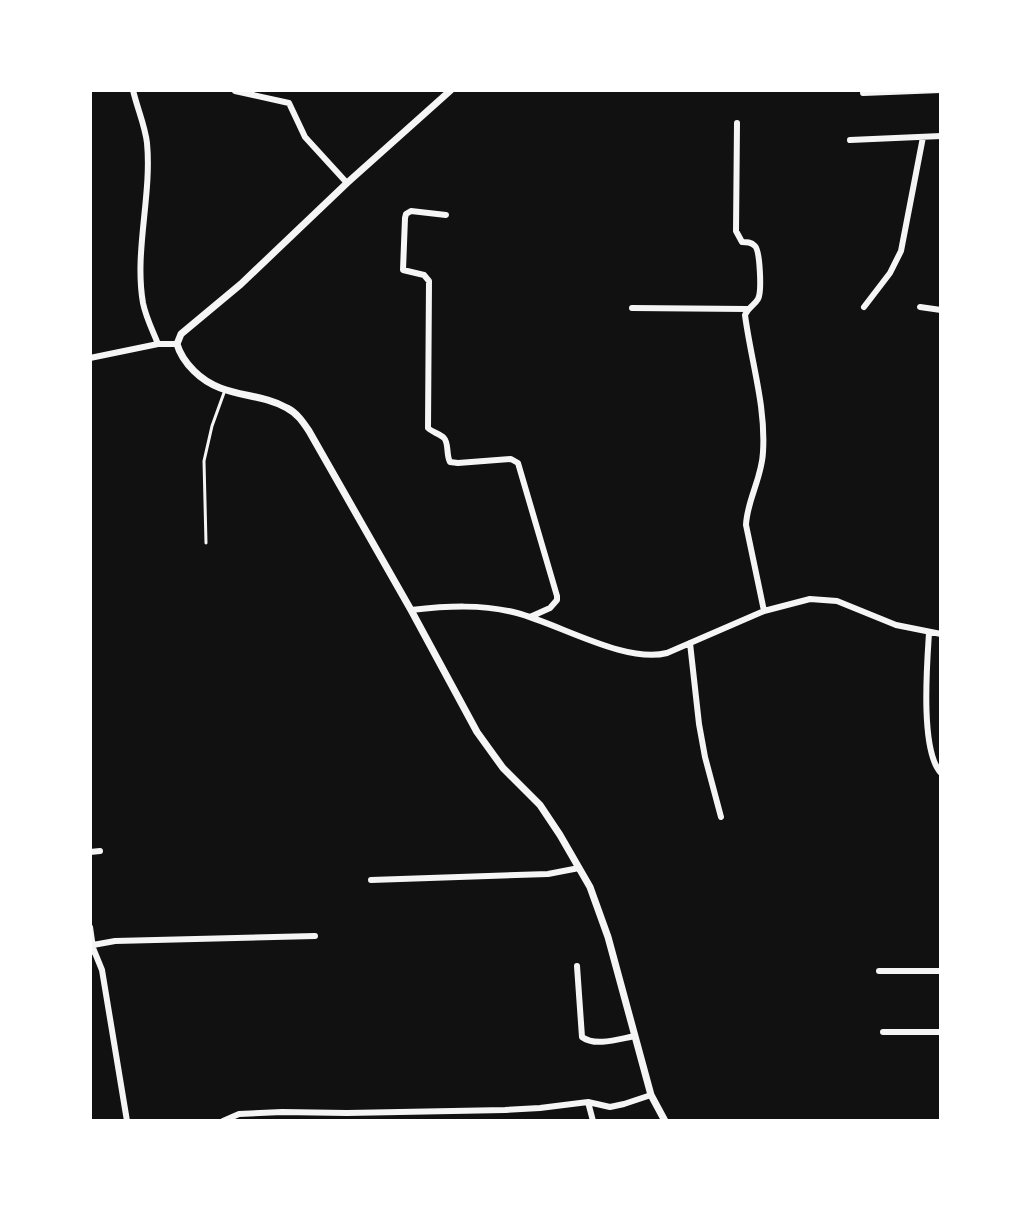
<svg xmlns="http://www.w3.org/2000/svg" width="1031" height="1211" font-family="Lora,serif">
<rect width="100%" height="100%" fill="#111"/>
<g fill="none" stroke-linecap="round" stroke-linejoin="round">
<path stroke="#f5f5f5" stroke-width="3" d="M206 543 204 461 212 426 225 390"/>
<path stroke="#f5f5f5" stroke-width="6" d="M133 90C137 108 145 125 147 143 152 195 134 252 143 303 146 318 153 331 158 344
M235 91 289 103 305 137 347 183
M863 93 941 90
M737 123 736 231 742 242C747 242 751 242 755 246 760 251 762 292 758 299 754 306 748 307 745 315 751 361 766 406 763 452 762 478 747 500 746 525L764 611
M850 140 941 136
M446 215 411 211 406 214 405 218 403 270 424 275 429 281 428 428C432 432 440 434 444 438 449 443 446 455 450 462L458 463 511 459 518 463 557 596V600L550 608 530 617
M864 307 890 273 901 251 923 137
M920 307 941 310
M632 308 747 309
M90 358 158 344H177
M411 610C447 606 482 604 517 613 559 624 626 664 667 653L764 611 810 599 837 601 896 625 941 634
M929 633C927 664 920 751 941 773
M690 643 699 724 705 757 721 817
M90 852 100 851
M371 880 548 874 579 868
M90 927 93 948 90 953
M93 945 115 941 315 936
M93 948 102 970 127 1121
M577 966 582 1037C595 1047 619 1039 635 1036
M879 971H941
M883 1032H941
M588 1102 593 1121
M223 1121 239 1114 282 1112 347 1113 505 1110 540 1108 588 1102 610 1107 624 1104 651 1095"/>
<path stroke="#f5f5f5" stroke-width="7" d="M451 90 347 183 241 284 181 334 177 344C180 355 186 363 194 371 222 399 257 391 287 408 297 413 303 422 309 431L411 610 477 732 503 768 540 805 560 835 590 887 608 937 651 1095 665 1121"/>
</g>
<rect width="1031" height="1211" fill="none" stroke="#ffffff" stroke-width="184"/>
</svg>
